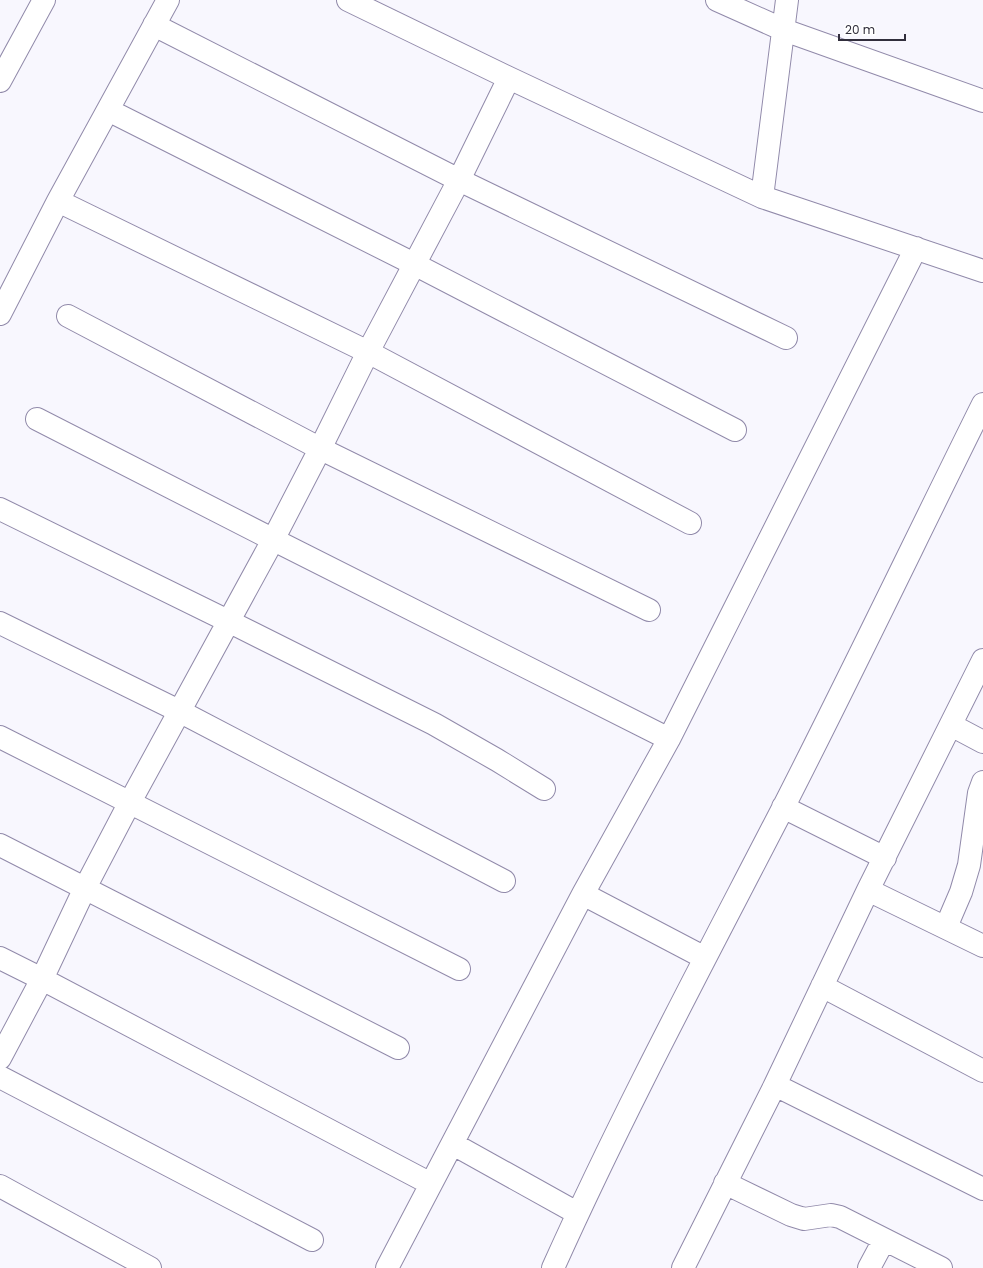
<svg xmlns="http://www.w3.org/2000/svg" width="983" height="1268" font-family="Poppins,sans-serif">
<rect width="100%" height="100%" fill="#f8f7fe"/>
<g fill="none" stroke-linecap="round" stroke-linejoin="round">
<g stroke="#918aaa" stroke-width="24">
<path id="minor" d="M348 0 509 78 762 197 983 271
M717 0 784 30 983 101
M154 25 459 180 786 338
M0 81 44 0
M108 110 414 264 735 430
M762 197 787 0
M58 201 368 352 690 523
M0 314 58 201 168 0
M68 316 321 449 649 610
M37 419 274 540 669 739
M0 509 228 621 434 724 497 760 544 789
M0 623 179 711 504 881
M951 725 983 742
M0 737 459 969
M783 807 885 858
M0 845 398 1048
M868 890 983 946
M583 894 705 958
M946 927 961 892 969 865 979 793 983 782
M0 958 42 979 431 1184
M822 986 983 1071
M0 1058 42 979 85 888 130 802 273 540 320 449 368 352 459 180 509 78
M0 1077 312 1240
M775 1085 983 1189
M453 1144 577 1213
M725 1183 791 1215 804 1219 831 1215 840 1217 941 1268
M0 1186 150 1268
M387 1268 583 894 669 739 916 248
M553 1268C623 1112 704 961 783 808 851 675 916 539 983 404
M683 1268 775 1085 868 890 983 660
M869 1268 884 1240"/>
</g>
<use href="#minor" stroke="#fff" stroke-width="22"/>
</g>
<path d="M839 34v6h66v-6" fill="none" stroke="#312e3c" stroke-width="2"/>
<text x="845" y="34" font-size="12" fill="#312e3c" stroke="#ffffff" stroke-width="3" paint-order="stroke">20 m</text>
</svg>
